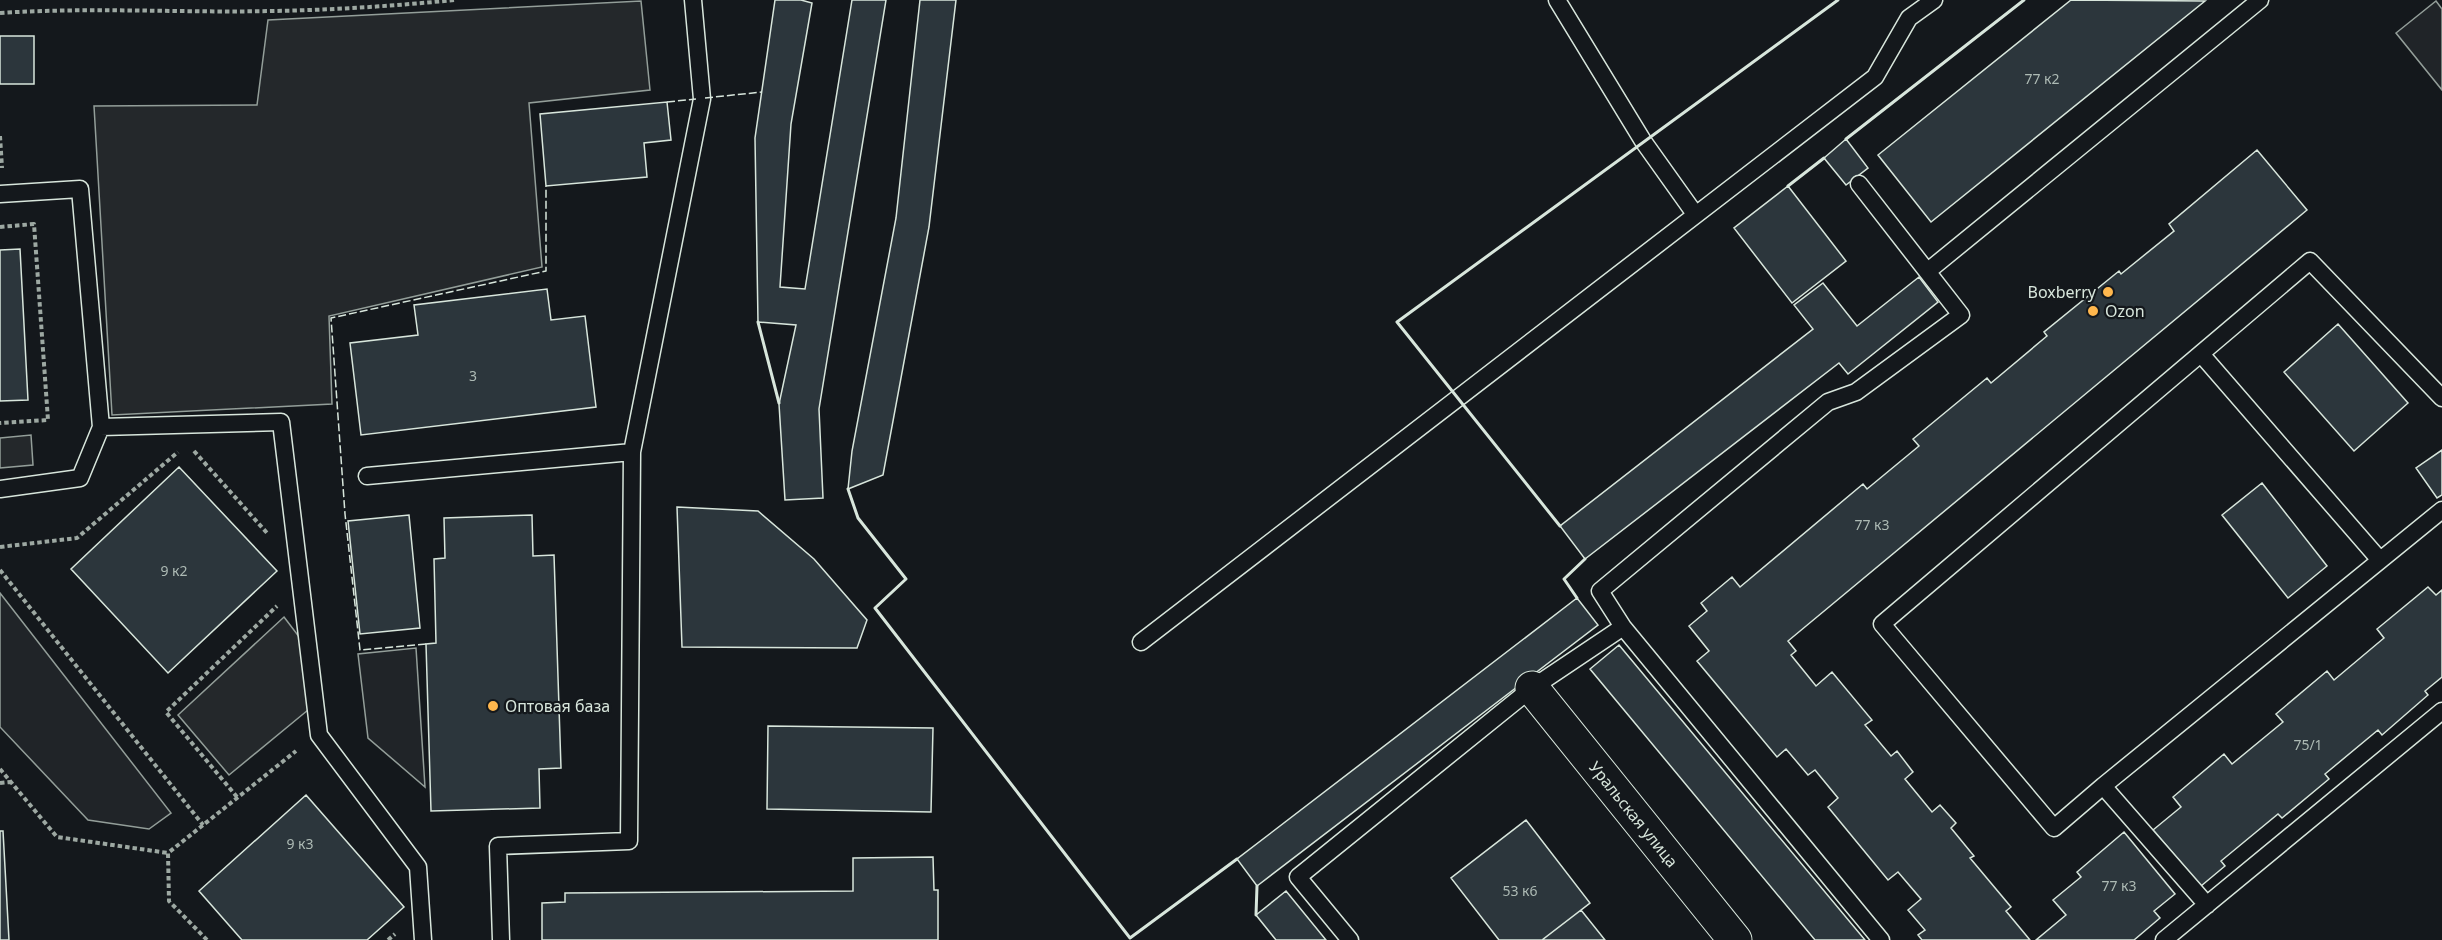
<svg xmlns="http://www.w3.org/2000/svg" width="2442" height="940" font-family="'Noto Sans',sans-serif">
<rect width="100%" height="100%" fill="#14181c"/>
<path fill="#202428" stroke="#939e99" stroke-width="1.5" d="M2436 1 2442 9V90L2396 33Z
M0 593 171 813 149 829 88 820 0 727Z
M416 648 425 787 368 738 358 654Z"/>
<path fill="#24282b" stroke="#939e99" stroke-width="1.5" d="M641 1 650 90 529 103 542 267 329 316 332 404 112 415 94 106 257 105 268 20Z
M31 435 33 465 0 468V438Z
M284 617 300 638 308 710 229 775 178 715Z"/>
<path fill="#2c363c" stroke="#d8e6dc" stroke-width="1.5" d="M775 0H801L812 3 791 124 780 287 805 289 852 0H886L819 409 823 498 785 500 779 404 796 325 758 322 755 138Z
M920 0H956L929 227 883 475 848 489 852 451 896 218Z
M2071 0 2205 1 1931 222 1878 155Z
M0 36H34V84H0Z
M667 102 671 140 644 143 647 177 546 186 540 114Z
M1846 139 1868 168 1846 185 1824 158Z
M2257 150 2307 210 1788 641 1796 651 1791 655 1816 686 1832 672 1872 720 1865 725 1891 756 1897 751 1913 772 1905 779 1932 812 1940 805 1956 823 1951 828 1974 856 1970 858 2011 907 2006 911 2030 940H1922L1918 935 1925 930 1908 910 1921 899 1898 872 1888 880 1828 807 1838 798 1815 770 1808 775 1786 749 1777 757 1697 661 1709 651 1689 626 1707 611 1701 603 1732 577 1740 587 1863 484 1867 489 1919 446 1913 439 1987 378 1991 383 2047 336 2044 332 2119 271 2121 274 2174 231 2169 224Z
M1788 186 1846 261 1792 303 1734 228Z
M20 249 28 400 0 401V250Z
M1919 277 1938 302 1848 374 1839 363 1585 559 1560 526 1813 329 1794 305 1823 283 1857 326Z
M547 289 551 320 585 316 596 407 361 435 350 343 418 335 414 305Z
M2338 324 2408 403 2354 451 2284 372Z
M2442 450V495L2437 498 2416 468Z
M179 467 277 571 168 673 71 569Z
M2262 483 2327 566 2288 598 2222 515Z
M677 507 758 511 814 559 867 620 857 648 682 647Z
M409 515 420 628 360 634 348 521Z
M532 515 533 556 554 555 561 768 539 769 540 808 431 811 426 644 436 643 434 559 445 558 444 518Z
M2428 587 2436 595 2442 590V677L2425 691 2428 695 2382 735 2378 730 2325 774 2329 779 2282 818 2278 814 2221 861 2225 866 2201 886 2153 830 2181 807 2173 797 2224 754 2232 764 2283 722 2276 714 2327 671 2334 680 2384 638 2377 629Z
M1577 598 1598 625 1257 886 1237 859Z
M1619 645 1865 940H1815L1590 669Z
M768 726 933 728 931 812 767 809Z
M306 795 404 907 367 940H242L199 891Z
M1526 820 1590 903 1542 940H1499L1451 878Z
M0 831H3L9 940H0Z
M2124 832 2175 894 2154 911 2160 918 2134 940H2036L2066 915 2053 900 2081 877 2077 872Z
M933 857 934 890H938V940H542V903L565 902V893L853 891V858Z
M1286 891 1326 940H1276L1256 915Z
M1581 910 1605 940H1542Z"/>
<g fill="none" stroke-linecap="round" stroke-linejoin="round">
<g stroke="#d8e6dc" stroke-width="19">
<path id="lane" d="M1557 0 1643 141 1695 214
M0 194 80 189 101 427 281 422 319 735 418 867 423 940
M1928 271 2260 0
M2201 354 2379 559
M2442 398 2310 261 1882 624 2054 828 2103 786 2442 510
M367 476 632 452
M0 489 80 478 101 427
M1623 627 1881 940
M1141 642 1875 77 1909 18 1934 0
M2103 786 2207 905
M501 940 498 846 629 841 632 452 702 99 693 0
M1350 940 1298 877 1532 688 1623 627 1600 591 1828 402 1856 392 1961 315 1859 184
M2164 940 2442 711"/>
</g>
<g stroke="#d8e6dc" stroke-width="35">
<g id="street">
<path id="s1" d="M1532 688 1735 940"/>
</g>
</g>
<path stroke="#9da8a2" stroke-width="4" stroke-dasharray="4.5 3" stroke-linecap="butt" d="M0 13C91 7 182 13 273 11 333 10 394 6 454 0
M0 136 2 168
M0 227 34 224 48 420 0 423
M194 451 267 533
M0 547 77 538 178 452
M0 570 203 825
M0 769 57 837 168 853
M0 783 10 782
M237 797 166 712 277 606
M207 940 169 901 168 853 296 751
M388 940 395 934"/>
<use href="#lane" stroke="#14181c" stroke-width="16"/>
<use href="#street" stroke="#14181c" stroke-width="33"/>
<path stroke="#d8e6dc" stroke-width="1.5" stroke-dasharray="8 3" stroke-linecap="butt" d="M705 98 762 92
M667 102 696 99
M426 644 360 650 345 514 331 318 546 271V186"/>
<path stroke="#d8e6dc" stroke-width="3" d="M1846 139 2024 0
M1788 186 1824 158
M758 322 779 403
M848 489 858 518 906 579 875 608 1130 938 1237 859
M1560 526 1397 322 1838 0
M1577 598 1564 579 1585 559
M1256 915 1257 886"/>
</g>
<g fill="#ffb74d" stroke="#14181c" stroke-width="2">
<circle cx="2108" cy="292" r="6"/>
<circle cx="2093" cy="311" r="6"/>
<circle cx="493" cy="706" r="6"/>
</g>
<g text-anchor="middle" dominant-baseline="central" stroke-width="4.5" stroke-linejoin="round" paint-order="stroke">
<g font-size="14" fill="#adbab4">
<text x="2042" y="78">77 к2</text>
<text x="473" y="375">3</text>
<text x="1872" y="524">77 к3</text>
<text x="174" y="570">9 к2</text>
<text x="2308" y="744">75/1</text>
<text x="300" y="843">9 к3</text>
<text x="2119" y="885">77 к3</text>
<text x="1520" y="890">53 к6</text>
</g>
<g font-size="16" fill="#d8e6dc" stroke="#14181c" text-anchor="start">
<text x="2096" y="292" text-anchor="end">Boxberry</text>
<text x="2105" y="311">Ozon</text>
<text x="505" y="706">Оптовая база</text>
</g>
<g font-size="16" fill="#d8e6dc" stroke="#14181c">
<text stroke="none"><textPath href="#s1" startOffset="162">Уральская улица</textPath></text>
</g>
</g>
</svg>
